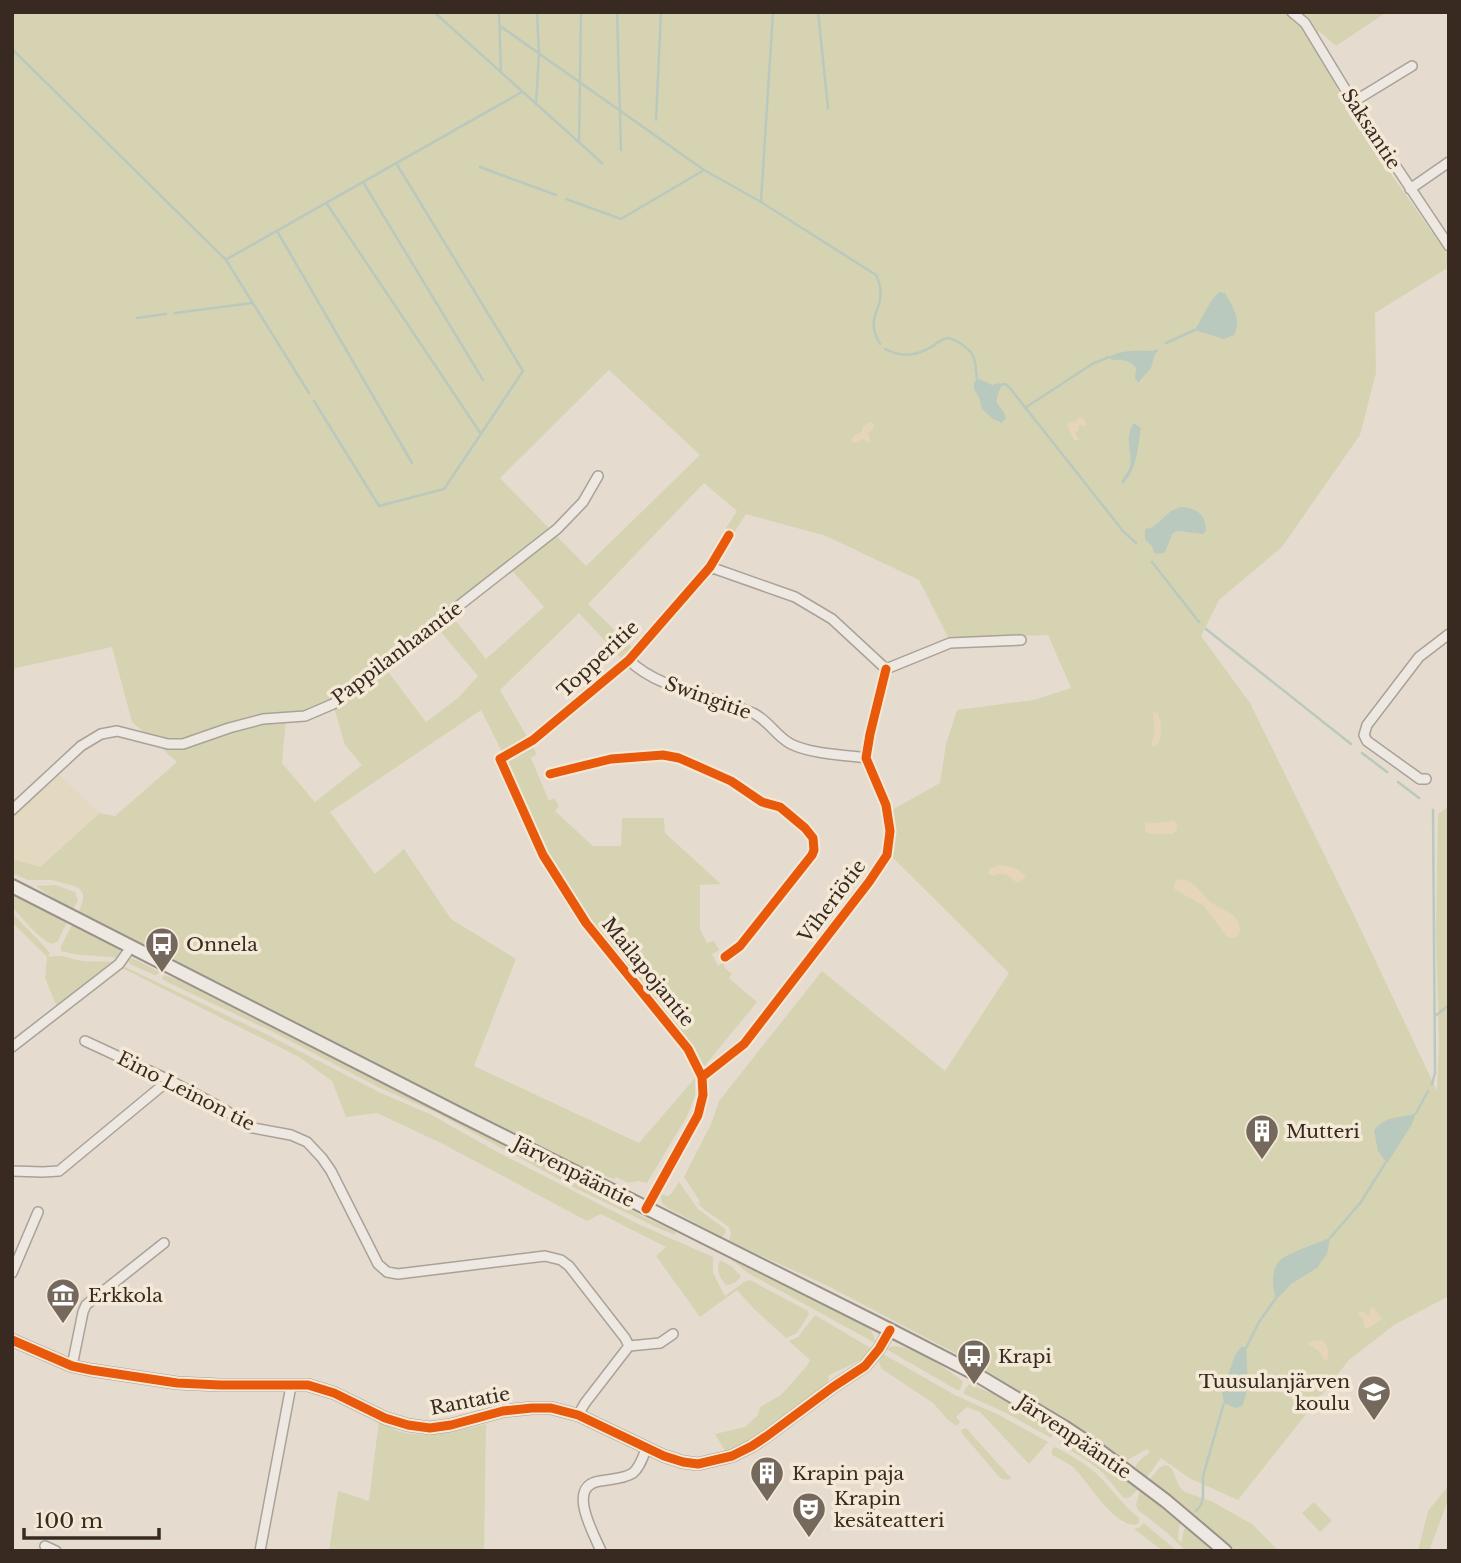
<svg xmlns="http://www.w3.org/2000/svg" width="1461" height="1563" font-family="'Libre Baskerville',serif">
<rect width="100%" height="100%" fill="#e5dccf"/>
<path fill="#e3d9c0" d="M59 775 100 813 39 867 12 859V817Z"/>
<path fill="#d6d3b2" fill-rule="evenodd" d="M12 12H1387L1336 46 1319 31 1314 39 1350 116 1449 256V267L1375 313 1376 373 1360 435 1282 547 1219 600 1201 636 1250 703 1354 915 1437 1091 1439 1044 1436 933 1438 814 1449 806V1296L1394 1325 1349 1360 1238 1500 1189 1478 1161 1458 1147 1477 1135 1468 1138 1462 1150 1452 1147 1449 1127 1460 1121 1457 1087 1433 959 1355 828 1286 729 1241 731 1233 729 1227 702 1208 697 1202 701 1203 684 1177 711 1124 719 1101 822 971 945 1071 1009 973 890 855V811L940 783 946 744 957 710 1034 700 1071 688 1048 635 949 639 919 580 826 536 746 514 734 533 726 528 737 511 704 483 588 604 632 647 621 658 579 613 500 690 537 754 531 758 549 801 554 798 559 806 555 811 593 846H621L622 818H664L665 833 721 884 700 885V929L707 943 714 941 719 950 712 954 718 966 723 963 725 968 732 974 729 978 757 1002 702 1069 690 1047 577 904 546 854 511 770 481 710 330 812 375 874 404 849 451 919 516 959 474 1066 639 1143 695 1078V1096L687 1116 647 1183 638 1181 628 1183 616 1177 614 1179 588 1170 79 912 83 900V894L80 889 74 886 52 880H28L12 873V859L40 867 100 813 115 816 177 762 132 722 112 647 12 669ZM609 370 700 455 586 566 500 478ZM509 567 544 607 486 659 450 613ZM435 625 478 676 458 698 426 722 383 665ZM333 704 345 745 362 765 315 802 282 763 286 718Z
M55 885 75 892 78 901 73 909 56 900 36 886Z
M12 894 67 922 58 941 52 944C36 937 24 919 12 907Z
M12 913 45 947 50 953 48 957C65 954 68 959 83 961 93 962 103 961 113 962L114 964 81 986 57 1007 45 978 47 957 12 922Z
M72 925 117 947 120 950 119 958 73 954 61 951V946Z
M132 958 158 971 159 973 157 975H154L130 964 128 961Z
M123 966 268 1035 381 1093 430 1114 499 1153 638 1224 713 1257V1273L725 1296 744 1282 750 1280 808 1311 809 1314 797 1333 786 1338 754 1309 737 1290 700 1317 656 1256 666 1247 601 1214 587 1221 441 1143 377 1113 346 1117 332 1081 299 1057 120 967Z
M164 975 191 984 527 1155 642 1216 676 1232 675 1235 656 1227 577 1189 435 1112 378 1087 271 1031 169 983 162 979Z
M679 1182 698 1209 725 1229 726 1232 722 1237 666 1207 662 1203 660 1194 668 1196 671 1194Z
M728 1257 864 1325C872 1330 874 1334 875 1343L748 1273Z
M720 1260 731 1266 741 1276C739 1281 732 1285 726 1285 719 1278 716 1269 720 1260Z
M815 1315 872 1349C861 1364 842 1367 828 1376L829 1379 825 1386 755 1439 726 1453 715 1434 745 1427 758 1415 760 1407 781 1395 807 1366 810 1360 789 1341 798 1337Z
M893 1346C914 1346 945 1368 963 1381L960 1390H957L886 1349Z
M881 1355H885L955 1395 1001 1416 1048 1442 1029 1464 980 1412 967 1407 956 1417 960 1422 957 1426 948 1420 933 1403 882 1369C879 1364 878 1360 881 1355Z
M969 1384 975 1388 976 1387 1000 1396 1052 1428 1053 1435 1051 1438 1006 1413 964 1394V1391Z
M379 1420C385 1423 392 1429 398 1431 425 1440 459 1430 486 1424L484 1551H329L338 1491 369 1501Z
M966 1428 1011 1478H1012C1007 1481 1004 1480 999 1477L961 1432 962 1429Z
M1068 1438 1088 1451 1138 1489 1130 1497 1124 1498 1102 1472 1089 1462 1059 1443 1062 1439Z
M1055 1447C1071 1455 1088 1465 1101 1478 1114 1492 1124 1506 1139 1518V1523L1135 1525C1112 1525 1088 1481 1072 1466 1066 1462 1059 1459 1052 1455V1449Z
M1165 1465 1169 1466 1172 1469 1179 1486 1185 1492 1211 1501 1252 1524 1279 1551H1234L1150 1479 1160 1467Z
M1449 1485V1498L1429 1551H1418L1428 1511Z
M1140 1491 1181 1523 1179 1528 1178 1539 1181 1543 1184 1530 1186 1527 1215 1551H1186L1166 1532 1138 1510 1136 1505Z
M1314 1502 1332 1521 1320 1532 1302 1513Z
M1144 1523 1177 1551H1163L1134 1529 1139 1528Z"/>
<path fill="#e6d5b8" d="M1079 417 1083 418 1087 424 1084 426 1081 425H1078L1079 430 1075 433 1079 439 1076 441 1074 440 1067 425 1070 422H1075Z
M870 422 874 424 873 429 868 433 870 439 869 443 862 439 855 443 851 442 854 435 862 432 863 426Z
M1153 712 1157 713C1163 722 1162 734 1158 744L1153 747 1151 744C1158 729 1153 726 1153 712Z
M1171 821H1174L1177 824V829L1173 834H1150L1145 831V822L1157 823Z
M1001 865 1016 868 1025 875V878L1018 883C1007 877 1007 870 992 876L988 873 990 868Z
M1180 879C1197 880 1202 898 1215 905 1221 909 1229 911 1234 916 1243 925 1243 941 1227 937L1204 906 1174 889 1175 882Z
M1371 1308H1374L1382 1319 1367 1329 1364 1327 1363 1319 1358 1313 1361 1311 1370 1316Z
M1321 1340C1328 1343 1330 1355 1327 1361L1324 1360 1319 1351 1308 1344 1309 1342Z"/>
<path fill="#bac9be" d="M1219 292 1225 293C1233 308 1242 318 1234 335L1224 339 1195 330 1211 301Z
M1157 349 1158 351 1155 354 1151 368 1138 383 1135 378 1136 368C1129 360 1123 359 1112 360L1109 357C1121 350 1139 350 1153 351Z
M980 379 992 385 999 383 1001 387C991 409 1001 401 1006 418L1002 423 993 419 982 409 979 398 974 389V382Z
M1134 423 1141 428C1138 447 1137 469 1123 484L1121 482C1124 477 1129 471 1130 466 1133 449 1123 440 1134 423Z
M1181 507C1197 508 1206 514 1206 531L1203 534 1178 531 1173 533 1165 552 1159 554 1154 553 1152 546 1145 540V529L1153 527 1171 511Z
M1416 1113 1412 1124 1388 1162H1386L1378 1151 1374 1131C1384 1115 1400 1119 1416 1113Z
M1330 1238 1327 1254 1317 1268 1291 1284 1280 1296 1276 1298C1272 1287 1271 1270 1279 1261 1287 1253 1318 1243 1330 1238Z
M1242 1346 1246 1348C1247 1366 1250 1390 1242 1406L1235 1408 1224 1403 1222 1392 1235 1355Z"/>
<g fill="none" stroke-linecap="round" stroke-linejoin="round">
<path stroke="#bac9be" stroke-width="2.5" d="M434 12 602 163
M499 12 501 73
M617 12 621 150
M818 12 828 108
M500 26 704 170 761 202 876 275C878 279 879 283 880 287 884 311 864 316 880 344
M12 49 226 260 309 393
M536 105 539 53 537 12
M656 120 661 12
M579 143 581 12
M480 167 556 195
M363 182 483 380
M566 199 621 219 704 170
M761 201 773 12
M327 204 481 434
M277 231 412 463
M227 259 522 92
M175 313 252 303
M137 318 166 314
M1166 343 1195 330
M885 349C903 358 916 356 933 346 937 343 943 338 948 338 952 338 955 341 958 342 977 353 975 361 977 380
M1000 385 1005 384 1009 387 1123 531 1136 543
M314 401 379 506 444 489 523 371 396 163
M1025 408 1092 364 1109 357
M1152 562 1199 622
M1206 629 1351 744
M1362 753 1387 772
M1398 782 1419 798
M1435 1016 1449 1005
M1432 1084 1435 1073 1433 810
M1416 1113 1428 1091
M1330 1238 1361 1202 1386 1162
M1246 1348 1259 1322 1276 1298
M1196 1511 1201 1505 1203 1498V1476L1224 1403"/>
<g stroke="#aaa298" stroke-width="12">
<path id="minor" d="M1292 12 1305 23 1353 102 1449 246
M1353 102 1412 66
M1410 189 1449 162
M710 567 795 597 832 619 886 669
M629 660C657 689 715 697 753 713 768 720 777 737 791 744 811 754 844 755 866 758
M886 669 950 643 1021 640
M1426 779H1420L1367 741 1364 735 1367 725 1419 657 1449 634
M12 810 81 746 101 734 117 731 168 744H183L229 728 263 719 305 716 333 704 557 529 583 502 598 476
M85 1041 169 1080 224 1109 248 1127 291 1135 307 1142 322 1158 331 1171 378 1264 387 1272 398 1274 545 1256 561 1260 569 1266 625 1338 629 1346 585 1403 578 1415
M12 1047 119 964 131 947
M702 1077 744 1044 869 882 887 855 890 831 886 805 866 758 870 734 886 669
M12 1171 43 1172 59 1171 169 1080
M646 1209 698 1115 703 1095 702 1077 688 1049 586 923 543 855 500 759 533 740 629 660 710 567 729 535
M12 1273 38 1212
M629 1346 660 1343 673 1334
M72 1366 83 1312 86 1305 164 1243
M45 1546 56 1551
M260 1551 291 1386
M601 1551C593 1532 566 1486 600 1481 611 1479 624 1479 633 1473 640 1467 643 1457 646 1449"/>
</g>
<g stroke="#aaa298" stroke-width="14">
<path id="tertiary" d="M12 1340 72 1366 91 1370 177 1383 220 1385H308L334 1393 385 1418 408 1425 430 1428 451 1425 503 1411 532 1408H551L578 1415 664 1456 683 1462 698 1464 732 1456 752 1446 767 1436 833 1387 865 1366 879 1349 890 1330"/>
</g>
<g stroke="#9a9188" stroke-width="16">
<path id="secondary" d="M12 886 461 1115 890 1330 972 1372 1064 1427 1097 1449 1166 1501 1225 1551"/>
</g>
<use href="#minor" stroke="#ede8e1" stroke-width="9"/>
<use href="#tertiary" stroke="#ede8e1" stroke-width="10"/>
<use href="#secondary" stroke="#ede8e1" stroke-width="12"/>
<g stroke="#f4e9d6" stroke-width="13">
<path id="cycleway" d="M550 774 611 759 663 755 679 758 731 781 762 802 780 807 805 828 813 838 814 850 812 855 740 946 725 957
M702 1077 744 1044 869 882 887 855 890 831 886 805 866 758 870 734 886 669
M646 1209 698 1115 703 1095 702 1077 688 1049 586 923 543 855 500 759 533 740 629 660 710 567 729 535
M12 1340 72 1366 91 1370 177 1383 220 1385H308L334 1393 385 1418 408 1425 430 1428 451 1425 503 1411 532 1408H551L578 1415 664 1456 683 1462 698 1464 732 1456 752 1446 767 1436 833 1387 865 1366 879 1349 890 1330"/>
</g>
<use href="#cycleway" stroke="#e8590c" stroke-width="9"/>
</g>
<defs>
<g id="bus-pin" transform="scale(1.75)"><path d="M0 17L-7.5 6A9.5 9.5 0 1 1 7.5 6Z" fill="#75685d" stroke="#f4e9d6"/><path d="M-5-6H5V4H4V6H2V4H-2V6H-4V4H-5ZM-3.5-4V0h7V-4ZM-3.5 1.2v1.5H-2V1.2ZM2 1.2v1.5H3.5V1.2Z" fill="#fff"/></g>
<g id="building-pin" transform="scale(1.75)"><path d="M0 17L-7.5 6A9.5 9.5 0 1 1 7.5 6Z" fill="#75685d" stroke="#f4e9d6"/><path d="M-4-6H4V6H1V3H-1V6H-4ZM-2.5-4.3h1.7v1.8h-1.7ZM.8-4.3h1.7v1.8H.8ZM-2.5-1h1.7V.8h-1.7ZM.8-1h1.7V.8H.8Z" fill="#fff"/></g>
<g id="museum-pin" transform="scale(1.75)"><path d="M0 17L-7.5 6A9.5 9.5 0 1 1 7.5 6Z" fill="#75685d" stroke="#f4e9d6"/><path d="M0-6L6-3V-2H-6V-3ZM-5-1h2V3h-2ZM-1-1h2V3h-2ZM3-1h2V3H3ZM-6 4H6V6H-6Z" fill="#fff"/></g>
<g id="school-pin" transform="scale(1.75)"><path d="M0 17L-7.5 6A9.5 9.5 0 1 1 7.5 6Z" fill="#75685d" stroke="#f4e9d6"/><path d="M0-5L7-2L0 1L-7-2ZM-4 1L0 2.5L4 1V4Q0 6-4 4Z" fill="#fff"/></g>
<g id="theatre-pin" transform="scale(1.75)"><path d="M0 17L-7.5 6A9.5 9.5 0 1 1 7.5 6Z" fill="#75685d" stroke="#f4e9d6"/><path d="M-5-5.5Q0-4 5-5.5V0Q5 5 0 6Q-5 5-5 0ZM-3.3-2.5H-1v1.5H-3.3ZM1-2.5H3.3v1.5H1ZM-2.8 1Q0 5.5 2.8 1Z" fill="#fff"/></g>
</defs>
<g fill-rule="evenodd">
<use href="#bus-pin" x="162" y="944"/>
<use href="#building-pin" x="1262" y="1131"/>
<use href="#museum-pin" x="63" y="1295"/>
<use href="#bus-pin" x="974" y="1356"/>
<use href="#school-pin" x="1374" y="1392"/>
<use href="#building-pin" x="767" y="1473"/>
<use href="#theatre-pin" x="809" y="1509"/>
</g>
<g text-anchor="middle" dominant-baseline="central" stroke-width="7" stroke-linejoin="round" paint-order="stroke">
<g font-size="19" fill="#382a20" stroke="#f4e9d6">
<text transform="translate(1371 129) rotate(57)">Saksantie</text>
<text transform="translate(397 653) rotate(-37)">Pappilanhaantie</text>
<text transform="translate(598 659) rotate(-43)">Topperitie</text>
<text transform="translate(708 698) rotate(20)">Swingitie</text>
<text transform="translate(832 901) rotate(-53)">Viheriötie</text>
<text transform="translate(648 972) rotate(51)">Mailapojantie</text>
<text transform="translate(186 1091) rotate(27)">Eino Leinon tie</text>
<text transform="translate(574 1172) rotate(27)">Järvenpääntie</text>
<text transform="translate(470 1401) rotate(-11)">Rantatie</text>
<text transform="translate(1074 1437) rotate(34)">Järvenpääntie</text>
</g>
<g font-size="19" fill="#382a20" stroke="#f4e9d6" text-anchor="start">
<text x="186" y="944">Onnela</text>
<text x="1286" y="1131">Mutteri</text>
<text x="88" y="1295">Erkkola</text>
<text x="998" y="1356">Krapi</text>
<text x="1350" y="1381" text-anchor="end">Tuusulanjärven<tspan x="1350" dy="22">koulu</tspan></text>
<text x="792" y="1473">Krapin paja</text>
<text x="834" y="1498">Krapin<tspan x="834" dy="22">kesäteatteri</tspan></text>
</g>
</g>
<rect width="1461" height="1563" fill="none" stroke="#382a20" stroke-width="28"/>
<path d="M24 1528v10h135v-10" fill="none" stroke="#382a20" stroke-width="3.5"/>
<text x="35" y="1528" font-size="21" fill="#382a20" stroke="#f4e9d6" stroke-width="5" paint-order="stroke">100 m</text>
</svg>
